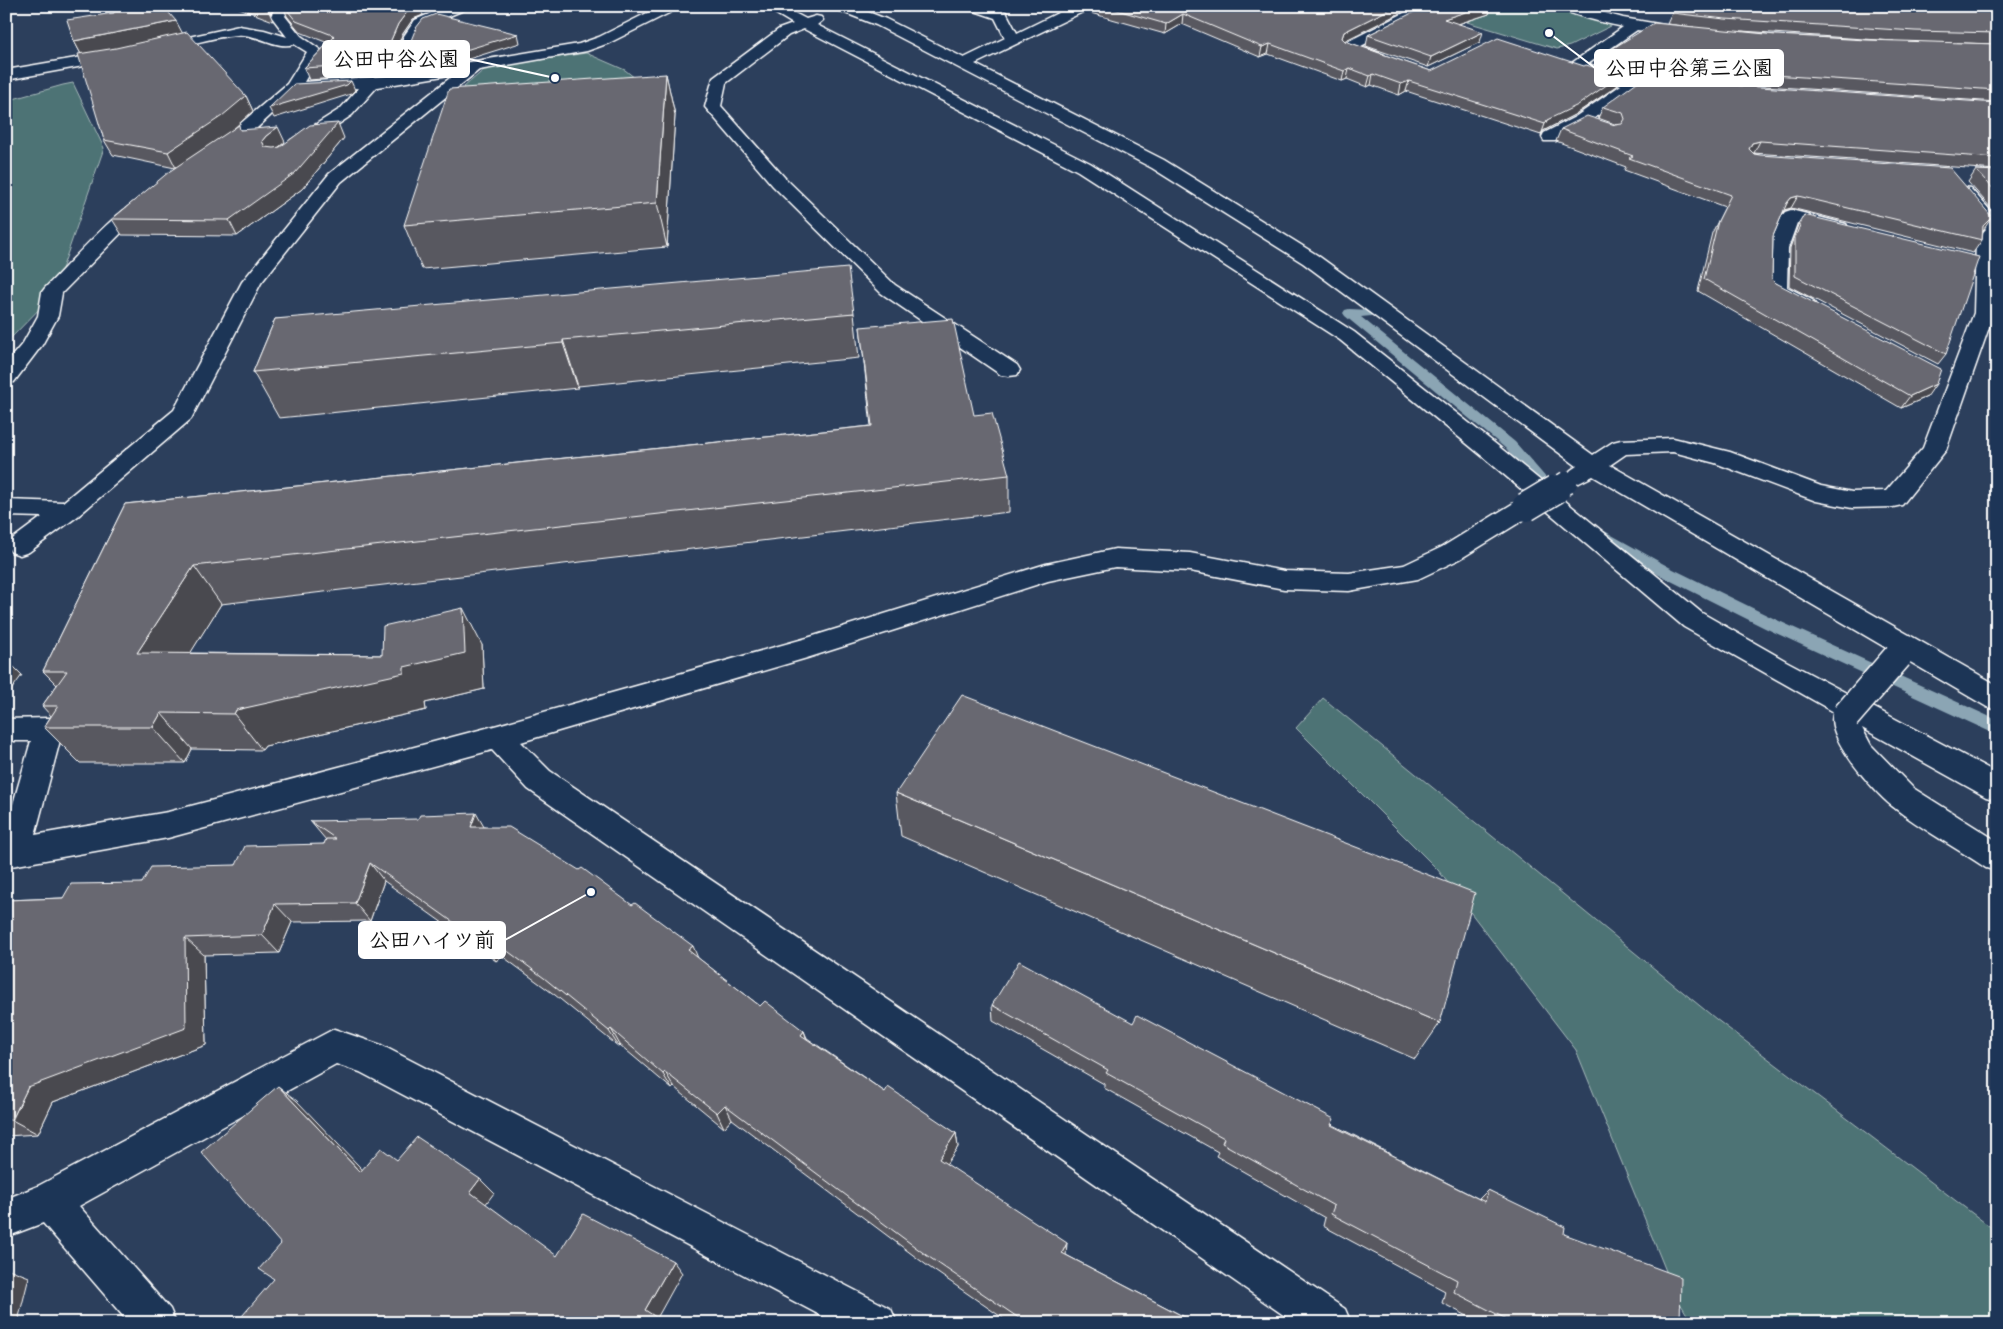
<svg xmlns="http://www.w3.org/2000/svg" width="2003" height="1329" font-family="Dekko,'Klee One',sans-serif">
<rect width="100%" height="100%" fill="#2c3f5c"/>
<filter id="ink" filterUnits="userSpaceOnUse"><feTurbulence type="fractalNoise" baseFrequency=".02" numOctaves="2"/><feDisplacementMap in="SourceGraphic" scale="10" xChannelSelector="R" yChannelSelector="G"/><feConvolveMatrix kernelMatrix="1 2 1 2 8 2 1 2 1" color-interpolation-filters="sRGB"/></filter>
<g filter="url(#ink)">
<path fill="#4d7375" stroke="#a6b9ba" d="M1501 6H1548L1613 25 1570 46 1557 49 1467 22Z
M586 53 625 70 645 86 450 99 486 68Z
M73 83 104 148 53 295 6 343V101L63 85Z
M1323 698 1716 1019 1997 1232V1323H1692L1677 1298 1576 1050 1438 870 1296 728Z"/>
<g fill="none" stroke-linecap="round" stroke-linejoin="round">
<path fill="#8ba5b4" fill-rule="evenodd" d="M1349 309 1371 310 1373 313 1371 316 1361 317 1515 442 1561 495 1563 498 1561 501H1551L1505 448 1345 316 1343 313 1345 310Z
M1599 528 1669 567 1777 620 1997 720V735L1765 628 1659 575 1594 537 1592 533 1594 529Z"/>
<g stroke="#fff" stroke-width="3">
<path id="minor" d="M276 6H290L285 16 301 36 322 51 304 82 387 76 404 36 415 20 448 6H468L466 9 425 26 418 36 403 73 579 44 599 37 661 6H679L677 9 609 43 587 51 479 70 341 182 261 283 191 419 78 516 29 552 20 555 11 552 7 546 11 540 42 517 6 516V500L63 502 174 410 242 282 329 174 455 74 377 87 352 115 303 148H291L289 144 291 140 340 109 359 88 297 91 243 141 222 156H210L207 152 287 84 307 52 294 44C276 50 257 33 237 35 211 37 183 47 157 52L152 51 150 48 152 45 239 26 264 30 287 37 271 16Z
M763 6H781L806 19 816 16 821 17 823 20 817 25 1090 163 1354 332 1498 446 1702 613 1786 661 1997 773V800L1986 797 1862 728 1871 745 1913 788 1997 841V871L1986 868C1955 847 1921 829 1892 806 1875 793 1822 734 1834 712L1684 627 1482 456 1340 340 1078 171 804 29 789 35 726 83 721 106 785 178 895 285 1017 365 1020 370 1017 375 1009 376 1001 375 881 293 773 186 705 107 713 78 779 29 793 24Z
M833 6H853L886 19 964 58 1005 38 995 18 969 9 967 6H989L1006 12 1017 33 1072 6H1091L1089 9 975 64 1164 160 1317 255 1593 455 1613 442 1621 440 1673 438 1730 452 1821 486 1852 492 1886 491 1923 448 1974 313 1976 240 1986 229 1955 192 1958 188 1964 187 1970 188 1997 218V239L1994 241V313L1946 450 1902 505 1893 507 1852 508 1816 501 1715 463 1673 452 1626 454 1610 465 1997 685V710L1987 707 1593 476 1579 483 1571 480 1567 475 1571 470 1577 466 1303 263 1152 168 876 25 835 9Z
M1396 6H1416L1424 12 1422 15 1361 46 1384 55 1387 58 1384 61H1374L1343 50 1341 47 1343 44 1406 12Z
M1558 6H1580L1623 18 1688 29 1690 32 1688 35 1683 36 1637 30 1588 64 1635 79 1671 82 1677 84 1679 87 1677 90 1671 92 1636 89 1587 123 1556 141H1544L1542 137 1544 133 1575 117 1621 85 1579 71 1569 65 1623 27C1610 24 1566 15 1558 6Z
M117 51 122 53 125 56 122 59 6 80V70Z
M145 198 151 199 154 203 151 207 129 225 62 293 58 316 42 345 14 382 6 383V363L23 343 38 316 42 292 45 288C65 268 122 203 145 198Z
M1791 210 1846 224 1848 228 1846 232 1839 234 1797 223 1788 248 1787 287 1812 300 1815 304 1812 308 1805 310 1798 308 1770 294 1767 290 1768 248 1782 216 1785 212Z
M1526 499 1535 501 1538 507 1535 513 1460 559 1418 579 1349 591 1284 589 1190 571 1115 567 1048 581 807 658 521 742 550 771 1345 1309 1351 1323H1295L528 789 492 750 168 838 6 867V829L31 741H6V719L49 718 59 721 63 729 35 835 168 812 498 725 807 638 1046 564 1115 549 1190 553 1284 571 1349 573 1404 565 1442 547 1517 501Z
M334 1029 381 1045 891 1309 897 1323H835L360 1072 336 1064 79 1206 170 1309 176 1323H129L43 1223 6 1237V1199L38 1186Z"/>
</g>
<use href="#minor" fill="#1d3557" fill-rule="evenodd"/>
<g stroke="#fff" stroke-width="24" stroke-linecap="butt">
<path id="minor-bridge-far1" d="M1554 490 1567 482"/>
</g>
<g stroke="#fff" stroke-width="31" stroke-linecap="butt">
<path id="minor-bridge" d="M1526 507 1556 489
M1846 716 1898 656"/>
</g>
<use href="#minor-bridge-far1" stroke="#1d3557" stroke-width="21"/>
<use href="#minor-bridge" stroke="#1d3557" stroke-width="28"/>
</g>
<path fill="#595961" stroke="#fff" fill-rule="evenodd" d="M234 6H274L270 14 273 21Z
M283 6H420L423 15 413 19 402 35 386 74 309 80 304 68 328 43 300 32 287 16Z
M1087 6H1403L1402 12 1344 41 1431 71 1617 86 1574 115 1543 131 1541 135 1406 91 1399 95 1371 85 1367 87 1347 79 1342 81 1268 54 1260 57 1182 24 1165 34 1087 12Z
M1419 6H1494L1491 7 1489 14 1458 24 1480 42 1428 67 1366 46 1368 35 1422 9Z
M1997 6V44L1957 43 1997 44V102L1634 77 1597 66 1602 55 1694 27 1667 24 1672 13ZM1741 31 1894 41 1776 35Z
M182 33 246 96 253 111 232 130H241L285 142 279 147 344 138 302 189 237 236 122 235 112 219 175 168 113 155 104 140 81 54 74 41Z
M666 74 675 115 667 247 422 269 404 225Z
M1997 103V170L1753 153 1983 230 1982 240 1973 253 1791 208 1784 210 1783 212 1773 236 1772 279 1776 283 1927 397 1901 408 1698 291 1712 233 1725 207 1624 170 1626 167 1556 141 1561 129 1617 125 1598 118 1603 107Z
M1976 170 1997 171V203L1992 209 1968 182Z
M1804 215 1946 354 1938 364 1789 286 1790 248 1798 225Z
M854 313 859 358 578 386V388L279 418 253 372 275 319Z
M860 327 974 415 1009 475V512L221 604 190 653 382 655 482 645 484 689 425 703 426 710 265 746 262 750 192 749 185 763H80L44 727 51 716 42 706 57 685 43 671 125 504 871 426Z
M896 793 1440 1023 1415 1059 901 836Z
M310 821 484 827 698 958 760 1006 804 1031 807 1038 885 1092 956 1133 958 1147 946 1164 1066 1255 1196 1323H1010L929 1267 732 1119 724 1128 674 1087 672 1089 620 1045 619 1047 555 995 502 956 496 961 384 881 370 921 292 922 279 953 204 955 206 1045 53 1102 38 1134 6 1136V900L63 898 236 865 324 844 326 840Z
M992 1005 1133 1023 1479 1199 1488 1190 1564 1234 1680 1323H1481L1442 1303 1445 1291 1323 1226 1325 1218 1216 1156 1218 1152 1104 1088V1084L993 1021Z"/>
<path fill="#49494f" stroke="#fff" d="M265 6H274L270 14 268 10Z
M414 6H420L423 15 413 19 402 35 386 74 381 63 398 24 410 8Z
M1396 6H1403L1402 12 1342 42V38L1344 32Z
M1482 6H1494L1491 7 1489 14 1442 29 1444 19Z
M1183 14 1182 24 1165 34 1166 24Z
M176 21 184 36 82 56 74 41Z
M1483 32 1480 42 1428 67 1431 57Z
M518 34 520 43 459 62 408 70 404 61Z
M1270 44 1268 54 1260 57 1262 47Z
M1349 68 1347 79 1342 81 1344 71Z
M666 74 675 115 667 247 657 203Z
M1373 74 1371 85 1367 87 1370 76Z
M1621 75 1617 86 1574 115 1543 131 1541 135 1545 124 1547 120Z
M351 81 355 90 351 94 274 118 269 108Z
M1409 81 1406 91 1399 95 1401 84Z
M246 96 253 111 230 132 176 168 168 152Z
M338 123 344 138 302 189 237 236 229 220Z
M278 127 285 142 273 152 269 157 262 141 266 136Z
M1760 141 1754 153 1746 155 1752 143Z
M1798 196 1791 208 1784 210 1780 215 1787 203 1791 198Z
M1992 217 1984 229 1975 239 1983 226Z
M563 340 578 386V388L563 343Z
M1936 384 1927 397 1901 408 1910 396Z
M194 566 221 604 168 689 137 653Z
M463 608 482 645 484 689 425 703 426 710 265 746 262 750 234 714 236 710 404 667Z
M12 665 22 675 6 697V673Z
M161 713 192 749 185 763 153 727Z
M476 813 487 832 471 827Z
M370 863 384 881 370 921 355 903Z
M275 904 292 922 279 953 262 935Z
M185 938 204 955 206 1045 53 1102 38 1134 12 1120 28 1087Z
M490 938 502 956 496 961 484 944Z
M693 946 700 963 688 950Z
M611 1029 620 1045 619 1047 609 1031Z
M804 1031 809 1047 801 1035Z
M665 1072 674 1087 672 1089 663 1074Z
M278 1086 297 1101 378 1186 360 1172Z
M725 1105 732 1119 724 1128 717 1113Z
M956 1133 958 1147 940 1173 939 1159Z
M480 1179 494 1193 485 1205 470 1192Z
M1067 1243 1066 1256 1062 1253Z
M673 1261 682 1273 656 1320 645 1310Z
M6 1268 29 1277 19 1317 24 1323H6Z"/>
<path fill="#686871" stroke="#fff" d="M134 6H163L176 21 74 41 67 20 114 13 115 9Z
M257 6H266L268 10Z
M284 6H414L410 8 398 24 381 63 304 68 335 36 296 21Z
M1103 6H1396L1344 32 1342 38 1345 41 1431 71 1498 38 1584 66 1586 65 1621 75 1578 105 1547 120 1545 124 1409 81 1401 84 1373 74 1370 76 1349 68 1344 71 1270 44 1262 47 1183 14 1166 24Z
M1426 6H1484L1444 19 1483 32 1431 57 1368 35Z
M1683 6H1997V33L1915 31 1725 19 1672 13Z
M436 14 518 34 456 53 404 61 409 47 408 48 416 28 423 19Z
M1654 23 1776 35 1867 40 1997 44V90L1639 66 1602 55Z
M187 32 246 96 222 116 168 152 104 140 78 54 116 48Z
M666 74 657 203 404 225 449 89Z
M1641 79 1997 103V158L1760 141 1752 143 1749 149 1754 154 1760 155 1950 168 1992 217 1983 226 1982 240 1798 196 1791 198 1787 203 1773 236 1772 279 1776 283 1941 369 1936 384 1910 396 1704 279 1718 221 1731 195 1629 158 1633 156 1561 129 1587 116 1615 125 1622 124 1625 119 1623 113 1603 107Z
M351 81 347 85 269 108 294 84Z
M338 123 295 173 229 220 112 219 170 171 239 125 240 130 278 127 266 136 262 141 265 147 273 148 280 147 310 125Z
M1976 170 1997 171V193Z
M1804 215 1979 257 1946 354 1795 276V238Z
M848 268 854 313 563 340V343L253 372 275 319Z
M953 319 974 415 992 413 1009 475 194 566 137 653 382 655 383 626 463 608 465 653 404 667V673L236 710 234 714 161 713 153 727H44L58 706H42L67 671H43L125 504 872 426 860 327Z
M6 665H12L6 673Z
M962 695 1475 893 1440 1023 896 793Z
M476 813 471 827H509L579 870 582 868 632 905 635 903 693 946 688 950 760 1006 765 1001 804 1031 801 1035 885 1092 888 1087 956 1133 939 1159 1067 1243 1062 1253 1196 1323H1026L926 1255 725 1105 717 1113 665 1072 663 1074 611 1029 609 1031 544 978 490 938 484 944 370 863 355 903 275 904 262 935 185 938 186 1028 28 1087 12 1120H6V900L63 898 71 884 142 883 151 867 236 865 245 846 324 844 326 839H336L310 821 418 819 420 815Z
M1019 961 1133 1023 1137 1015 1253 1076 1334 1119 1331 1125 1485 1202 1488 1190 1565 1227 1564 1234 1681 1277 1680 1323H1514L1454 1292 1457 1280 1331 1214 1334 1206 1222 1143 1224 1138 1106 1073 1108 1070 992 1005Z
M278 1086 360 1172 381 1148 397 1160 417 1137 480 1179 470 1192 557 1256 583 1214 673 1261 645 1310 665 1323H236L274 1279 259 1269 281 1244 201 1152Z"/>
</g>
<path fill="none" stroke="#fff" stroke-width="2" d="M555 78L469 59M1549 33L1595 68M591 892L505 940"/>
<g fill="#fff" stroke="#1d3557" stroke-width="2">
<circle cx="555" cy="78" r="5"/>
<circle cx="1549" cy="33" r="5"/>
<circle cx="591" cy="892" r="5"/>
</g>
<g fill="#fff" stroke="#fff" stroke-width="2">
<rect x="323" y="41" width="146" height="36" rx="5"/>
<rect x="1595" y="50" width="188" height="36" rx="5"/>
<rect x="359" y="922" width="146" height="36" rx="5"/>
</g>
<g font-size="21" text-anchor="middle" font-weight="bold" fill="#111">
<text x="396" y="66">公田中谷公園</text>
<text x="1689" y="75">公田中谷第三公園</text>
<text x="432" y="947">公田ハイツ前</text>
</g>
<rect width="2003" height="1329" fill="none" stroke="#1d3557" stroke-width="25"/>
<rect x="12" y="12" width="1978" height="1304" fill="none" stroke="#fff" stroke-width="2" filter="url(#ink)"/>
</svg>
